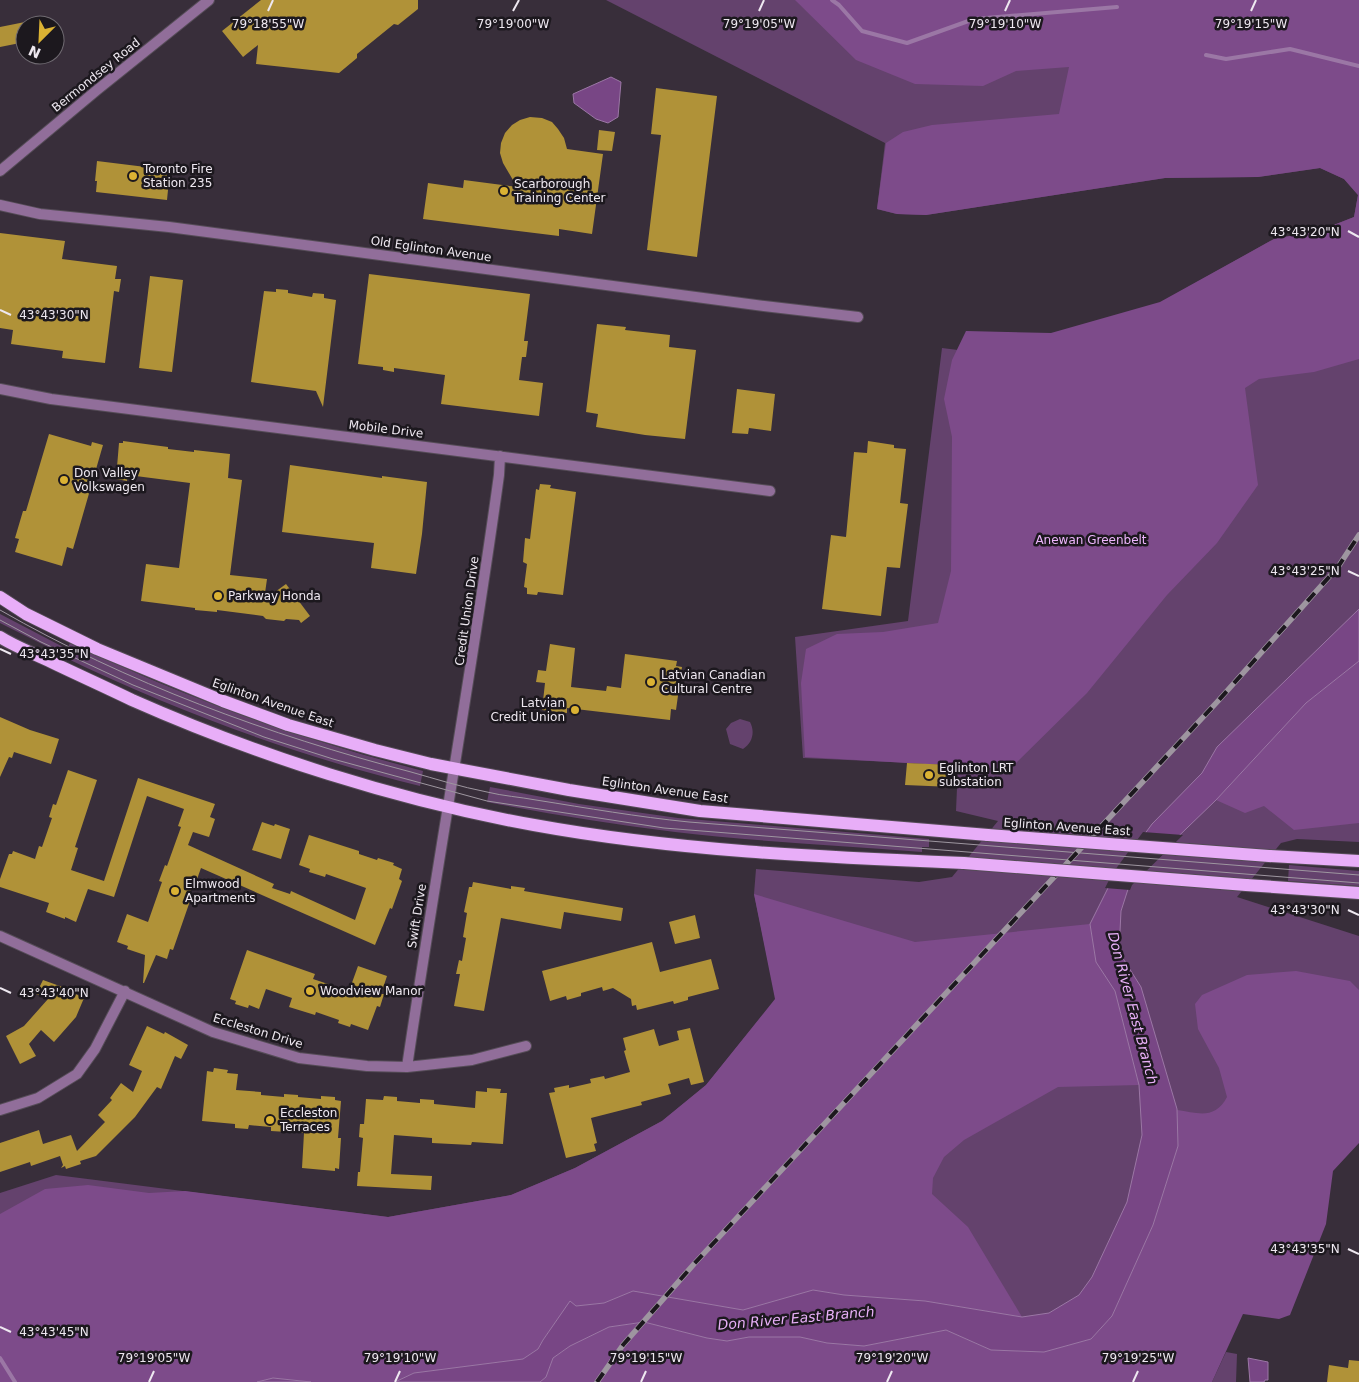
<svg xmlns="http://www.w3.org/2000/svg" width="1359" height="1382" font-family="'DejaVu Sans',sans-serif">
<rect width="100%" height="100%" fill="#382e3a"/>
<path fill="#64426d" d="M606 0H1359V842L1297 839 1281 843 1237 897 1359 936V1015L1185 1382H0V1193L56 1175 388 1217 511 1195 575 1168 662 1121 706 1085 776 999 754 894 756 869 919 882 952 877 998 821 956 811 958 765 803 758 795 637 908 621 942 348 1054 362 1274 239 1321 230 1354 217 1358 195 1344 179 1320 168 1258 177 1165 178 926 215 897 214 877 209 885 143Z
M0 614 67 649 70 643C116 664 162 685 210 703 279 730 351 752 423 771L420 786C297 756 178 712 64 657V655L0 623Z
M740 719 750 722C755 731 753 743 743 749L730 744 726 729 731 723Z
M490 787 579 804 678 818 929 839V847H922V852C839 845 757 842 675 832 612 824 549 814 487 802Z
M1289 865 1359 871V886L1288 881Z
M1226 1352 1237 1354 1236 1382H1212Z"/>
<path fill="#7d4b8a" d="M795 0H1359V359L1314 372 1259 379 1245 388 1258 485 1217 543 1167 595 1087 693 1010 769 805 757 801 683 806 649 837 634 883 632 938 623 951 571 952 437 944 399 952 360 966 331 1051 333 1160 302 1274 239 1321 230 1354 217 1358 195 1344 179 1320 168 1258 177 1165 178 926 215 897 214 877 209 886 143 903 132 932 125 1059 114 1069 67 1016 71 983 86 915 84 856 60Z
M1359 661V823L1294 830 1264 806 1245 813 1216 800 1306 703Z
M754 894 915 942 1090 924 1096 961 1115 991 1139 1085 1058 1087 964 1140 944 1157 933 1178 932 1194 968 1227 1022 1317 925 1301 844 1295 813 1290 743 1310 633 1291 604 1303 576 1306 570 1302 543 1340 538 1349 523 1359 414 1373 395 1382H311L273 1378 257 1382H0V1214L45 1189 88 1185 149 1193 185 1191 388 1217 511 1195 575 1168 662 1121 706 1085 775 999Z
M1296 971 1350 981 1359 990V1143L1333 1171 1326 1224 1290 1315 1279 1319 1243 1314 1212 1382H540L546 1377 553 1358 570 1346 609 1327 644 1322 707 1338 727 1341 749 1337H800L827 1343 864 1346 946 1330 991 1350 1044 1352 1091 1339 1112 1316 1153 1225 1178 1146 1177 1110C1198 1113 1215 1120 1227 1097L1219 1068 1198 1029 1195 1004 1202 995 1247 975Z"/>
<path fill="#784685" stroke="#9b77a5" d="M611 77 621 82 618 117 608 123 596 119 574 103 573 94Z
M1359 609V661L1306 703 1216 800 1130 883 1121 911 1119 952 1141 987 1177 1109 1178 1146 1153 1225 1112 1316 1091 1339 1044 1352 991 1350 946 1330 864 1346 827 1343 800 1337H749L727 1341 707 1338 644 1322 609 1327 570 1346 553 1358 546 1377 540 1382H395L414 1373 523 1359 538 1349 543 1340 570 1301 576 1306 604 1303 633 1291 743 1310 813 1290 844 1295 925 1301 1022 1317 1049 1313 1079 1295 1092 1277 1127 1202 1142 1135 1139 1085 1115 991 1096 962 1090 924 1114 876 1152 824 1202 773 1217 747Z
M1248 1358 1268 1362V1380H1265L1264 1382H1250Z
M273 1378 311 1382H257Z"/>
<path fill="#382e3a" d="M1143 832 1183 835 1132 885 1130 890 1105 888 1112 874Z"/>
<g fill="none" stroke-linecap="round" stroke-linejoin="round">
<path stroke="#9b77a5" stroke-width="4" d="M832 0 839 5 862 31 907 43 974 19 1117 7
M1206 55 1226 59 1290 49 1359 66
M0 1358 15 1382"/>
</g>
<path fill="#b09238" d="M261 0H418V9L398 25 394 24 357 54V58L339 73 256 64 258 45 243 57 222 31Z
M25 22V42L0 47V27Z
M656 88 717 96 697 257 647 250 661 135 651 134Z
M530 117 542 118 552 122 558 129 564 138 567 149 603 154 592 234 559 229V236L423 219 428 183 463 188 464 180 517 187 503 163 500 153 501 143 505 133 512 125 520 120Z
M599 130 615 132 612 151 597 150Z
M97 161 170 170 167 200 96 192 97 181H95Z
M0 233 65 241 62 259 117 266 115 279H121L119 292 114 291 105 363 62 358 63 351 11 344 13 330 0 328Z
M369 274 530 294 524 341H528L526 357H522L519 380 543 383 539 416 441 404 445 375 394 368V372L383 370V367L358 364Z
M150 276 183 280 172 372 139 368Z
M276 289 288 290V293L312 297 313 293 324 294V298L336 300 323 407 316 391 251 382 264 291 276 292Z
M597 324 626 327 625 330 670 335 669 347 696 350 685 439 645 435 596 427 598 414 586 412Z
M737 389 775 394 771 431 749 428 748 434 732 433Z
M49 434 91 446 92 442 103 445 73 549 67 547 62 566 15 552 19 539 15 538 23 511H26Z
M123 441 168 447V449L194 452V450L230 454 228 478 242 480 230 575 267 579 264 600 286 584 310 616 301 623 299 620 286 619 284 621 266 619 263 616 217 610V612L195 610V608L141 601 146 564 179 568 190 483 128 475 127 481 116 479 119 443H123Z
M868 441 894 445V448L906 449 900 503 908 504 900 568 887 567 881 616 822 609 831 535 846 537 854 452 867 453Z
M290 465 382 478V476L427 482 422 534 416 574 371 568 374 543 282 532Z
M540 484 551 485 550 488 576 492 563 595 538 592 537 595 527 594V588L524 587 527 564 523 562 525 538 530 539 536 489 539 490Z
M550 644 575 648 571 687 606 691 607 686 621 688 625 654 677 661 676 666 682 667 676 710 671 709 670 720 567 708V713L542 710 545 683 536 682 538 670 546 671Z
M0 717 30 730 59 739 51 764 14 752 12 758 9 757 0 777Z
M907 763 953 765 952 787 905 785Z
M68 770 97 780 75 847 78 848 71 870 104 881 138 778 215 804 210 817 215 819 209 837 193 832 188 845 274 884 272 888 290 894 291 891 355 920 366 888 326 874 325 877 309 872 310 869 299 865 309 835 359 851V854L377 860 378 858 394 863 393 865 402 869 399 879 402 881 392 909 390 908 375 945 201 868 196 882 194 881 187 900 190 901 173 950 170 949 167 959 156 955 144 983H143L145 955 127 949 128 946 117 942 127 914 148 922 162 882 159 881 165 865 167 866 181 827 178 826 184 809 147 796 114 897 88 889 76 922 65 917V919L46 912 49 903 0 887V879L9 854H12L13 851 35 859 39 846 42 847 52 818 49 817 53 804 56 805Z
M262 822 274 826 275 824 290 829 281 859 252 850Z
M473 882 511 889V886L525 888 524 891 623 908 621 921 564 912 561 929 501 918 484 1011 454 1006 460 974H456L459 960 462 961 466 938 463 937 467 913 464 912 469 887H472Z
M695 915 700 938 675 944 669 922Z
M652 942 660 972 711 959 719 989 688 997V1000L674 1004 673 1001 637 1010 636 1005 632 1006 631 999 613 988 603 991 602 987 581 993V996L567 1000 566 996 550 1001 542 971Z
M247 950 315 974 313 979 349 991 358 966 387 976 381 994H384L380 1007 377 1006 368 1030 351 1024 350 1027 338 1023 339 1020 316 1012 315 1015 289 1007 292 998 266 989 259 1009 249 1005 248 1008 235 1004 236 1001 230 999Z
M43 980 68 989 67 990 84 998 76 1017 54 1042 41 1030 29 1044 36 1056 20 1064 6 1036 24 1026 48 999 36 994Z
M147 1026 164 1034 165 1032 188 1045 181 1059 175 1056 161 1089 157 1087 135 1117 96 1156 80 1161 81 1164 66 1169 65 1166 61 1168 63 1165 60 1156 31 1166 30 1162 0 1172V1143L39 1130 43 1144 71 1135 77 1151 105 1122 98 1115 112 1100 110 1098 121 1083 133 1092 142 1071 129 1065Z
M690 1028 704 1082 691 1085 689 1078 668 1084 671 1094 641 1102 642 1105 591 1118 597 1143 594 1144 596 1151 566 1158 549 1093 555 1092 554 1088 569 1085V1088L591 1083 590 1079 604 1076 605 1079 630 1072 624 1051 626 1050 623 1038 654 1029 659 1046 679 1040 677 1031Z
M214 1068 228 1070 227 1073 238 1074 236 1090 261 1092V1095L284 1097V1094L298 1095V1097L321 1099V1096L335 1097V1100L341 1101 338 1138H341L339 1169 335 1168V1171L302 1168 304 1133 271 1131V1127L249 1125 248 1129 235 1128V1124L202 1121 207 1071 213 1072Z
M487 1088 501 1089 500 1093H507L503 1144 472 1142 471 1145 432 1143V1138L394 1135 391 1174 432 1176 431 1190 357 1186 358 1172H360L363 1138 359 1137 360 1124H364L366 1099 383 1100 384 1096 397 1097V1101L420 1103V1099L434 1100V1104L475 1108 476 1091 487 1092Z
M1349 1360 1359 1361V1382H1327L1329 1365 1348 1368Z"/>
<g fill="none" stroke-linecap="round" stroke-linejoin="round">
<g stroke="#554c57" stroke-width="12">
<path id="minor" d="M0 205 40 214 169 227 764 306 858 317
M0 389 51 399 770 491
M0 936 213 1032 299 1058 367 1066 407 1067 472 1060 526 1046
M407 1067C436 869 472 673 499 475L500 456
M0 1110 38 1098 77 1074 95 1049 125 991"/>
</g>
<g stroke="#554c57" stroke-width="12">
<path id="tertiary" d="M0 171 97 90 209 0"/>
</g>
<g stroke="#554c57" stroke-width="14">
<path id="primary" d="M0 597 26 614 97 649 223 701 288 725 375 750 431 764 569 790 700 811 988 835
M0 637C14 646 30 652 45 659 74 673 103 686 132 700 256 755 399 801 534 825 676 851 820 857 964 863
M1269 856 1359 861
M1246 885 1359 893"/>
</g>
<use href="#minor" stroke="#916e9a" stroke-width="10"/>
<use href="#tertiary" stroke="#916e9a" stroke-width="10"/>
<use href="#primary" stroke="#e8aef8" stroke-width="12"/>
<path stroke="#9e96a0" stroke-width="1" d="M0 610C127 683 269 735 411 772 436 779 461 787 487 792 503 796 520 797 536 800 587 808 638 817 689 822L1359 875
M0 620 41 642 133 685 264 737 333 759 487 801 664 828 1359 883"/>
<g stroke="#9e96a0" stroke-width="5.5">
<path id="rail" d="M597 1382 623 1345 694 1264 1218 701 1338 567 1359 535"/>
</g>
<use href="#rail" stroke="#1c181e" stroke-width="4" stroke-dasharray="11" stroke-linecap="butt"/>
<g stroke="#554c57" stroke-width="14" stroke-linecap="butt">
<path id="primary-bridge" d="M988 835 1269 856
M964 863 1246 885"/>
</g>
<use href="#primary-bridge" stroke="#e8aef8" stroke-width="12"/>
</g>
<path fill="none" stroke="#eee8f0" stroke-width="2" d="M268 11 273 0M513 11 519 0M759 11 764 0M1005 11 1010 0M1251 11 1256 0M1348 231 1359 237M0 310 11 315M1348 571 1359 576M0 649 11 654M1348 910 1359 915M0 988 11 993M1348 1249 1359 1254M0 1327 11 1332M149 1382 154 1371M395 1382 400 1371M641 1382 646 1371M887 1382 892 1371M1133 1382 1138 1371"/>
<g fill="#dbb233" stroke="#1c181e" stroke-width="2">
<circle cx="133" cy="176" r="5"/>
<circle cx="504" cy="191" r="5"/>
<circle cx="64" cy="480" r="5"/>
<circle cx="218" cy="596" r="5"/>
<circle cx="651" cy="682" r="5"/>
<circle cx="575" cy="710" r="5"/>
<circle cx="929" cy="775" r="5"/>
<circle cx="175" cy="891" r="5"/>
<circle cx="310" cy="991" r="5"/>
<circle cx="270" cy="1120" r="5"/>
</g>
<g text-anchor="middle" dominant-baseline="central" stroke-width="5" stroke-linejoin="round" paint-order="stroke">
<g font-size="12" fill="#eee8f0" stroke="#1c181e">
<text transform="translate(96 75) rotate(-39)">Bermondsey Road</text>
<text transform="translate(431 249) rotate(8)">Old Eglinton Avenue</text>
<text transform="translate(386 429) rotate(7)">Mobile Drive</text>
<text transform="translate(467 611) rotate(-82)">Credit Union Drive</text>
<text transform="translate(273 703) rotate(19)">Eglinton Avenue East</text>
<text transform="translate(665 790) rotate(8)">Eglinton Avenue East</text>
<text transform="translate(1067 827) rotate(4)">Eglinton Avenue East</text>
<text transform="translate(417 916) rotate(-81)">Swift Drive</text>
<text transform="translate(258 1031) rotate(17)">Eccleston Drive</text>
</g>
<g font-size="12" fill="#eee8f0" stroke="#1c181e" text-anchor="start">
<text x="143" y="169">Toronto Fire<tspan x="143" dy="14">Station 235</tspan></text>
<text x="514" y="184">Scarborough<tspan x="514" dy="14">Training Center</tspan></text>
<text x="74" y="473">Don Valley<tspan x="74" dy="14">Volkswagen</tspan></text>
<text x="228" y="596">Parkway Honda</text>
<text x="661" y="675">Latvian Canadian<tspan x="661" dy="14">Cultural Centre</tspan></text>
<text x="565" y="703" text-anchor="end">Latvian<tspan x="565" dy="14">Credit Union</tspan></text>
<text x="939" y="768">Eglinton LRT<tspan x="939" dy="14">substation</tspan></text>
<text x="185" y="884">Elmwood<tspan x="185" dy="14">Apartments</tspan></text>
<text x="320" y="991">Woodview Manor</text>
<text x="280" y="1113">Eccleston<tspan x="280" dy="14">Terraces</tspan></text>
</g>
<g font-size="12" fill="#edb5fc" stroke="#1c181e">
<text x="1091" y="540">Anewan Greenbelt</text>
</g>
<g font-size="14" font-style="italic" fill="#e8b0f8" stroke="#1c181e">
<text transform="translate(1133 1008) rotate(75)">Don River East Branch</text>
<text transform="translate(796 1318) rotate(-5)">Don River East Branch</text>
</g>
</g>
<g font-size="12" text-anchor="middle" fill="#eee8f0" stroke="#1c181e" stroke-width="5" stroke-linejoin="round" paint-order="stroke">
<text x="513" y="28">79°19'00"W</text>
<text x="268" y="28">79°18'55"W</text>
<text x="759" y="28">79°19'05"W</text>
<text x="1005" y="28">79°19'10"W</text>
<text x="1251" y="28">79°19'15"W</text>
<text x="1305" y="236">43°43'20"N</text>
<text x="54" y="319">43°43'30"N</text>
<text x="1305" y="575">43°43'25"N</text>
<text x="54" y="658">43°43'35"N</text>
<text x="1305" y="914">43°43'30"N</text>
<text x="54" y="997">43°43'40"N</text>
<text x="1305" y="1253">43°43'35"N</text>
<text x="54" y="1336">43°43'45"N</text>
<text x="154" y="1362">79°19'05"W</text>
<text x="400" y="1362">79°19'10"W</text>
<text x="646" y="1362">79°19'15"W</text>
<text x="892" y="1362">79°19'20"W</text>
<text x="1138" y="1362">79°19'25"W</text>
</g>
<g transform="translate(40 40) rotate(204)"><circle r="24" fill="#1c181e" stroke="#706b72"/>
<path d="M0-4L9 19L0 12L-9 19Z" fill="#dbb233"/>
<text y="-8" font-size="14" font-weight="bold" text-anchor="middle" fill="#eee8f0">N</text>
</g>
</svg>
